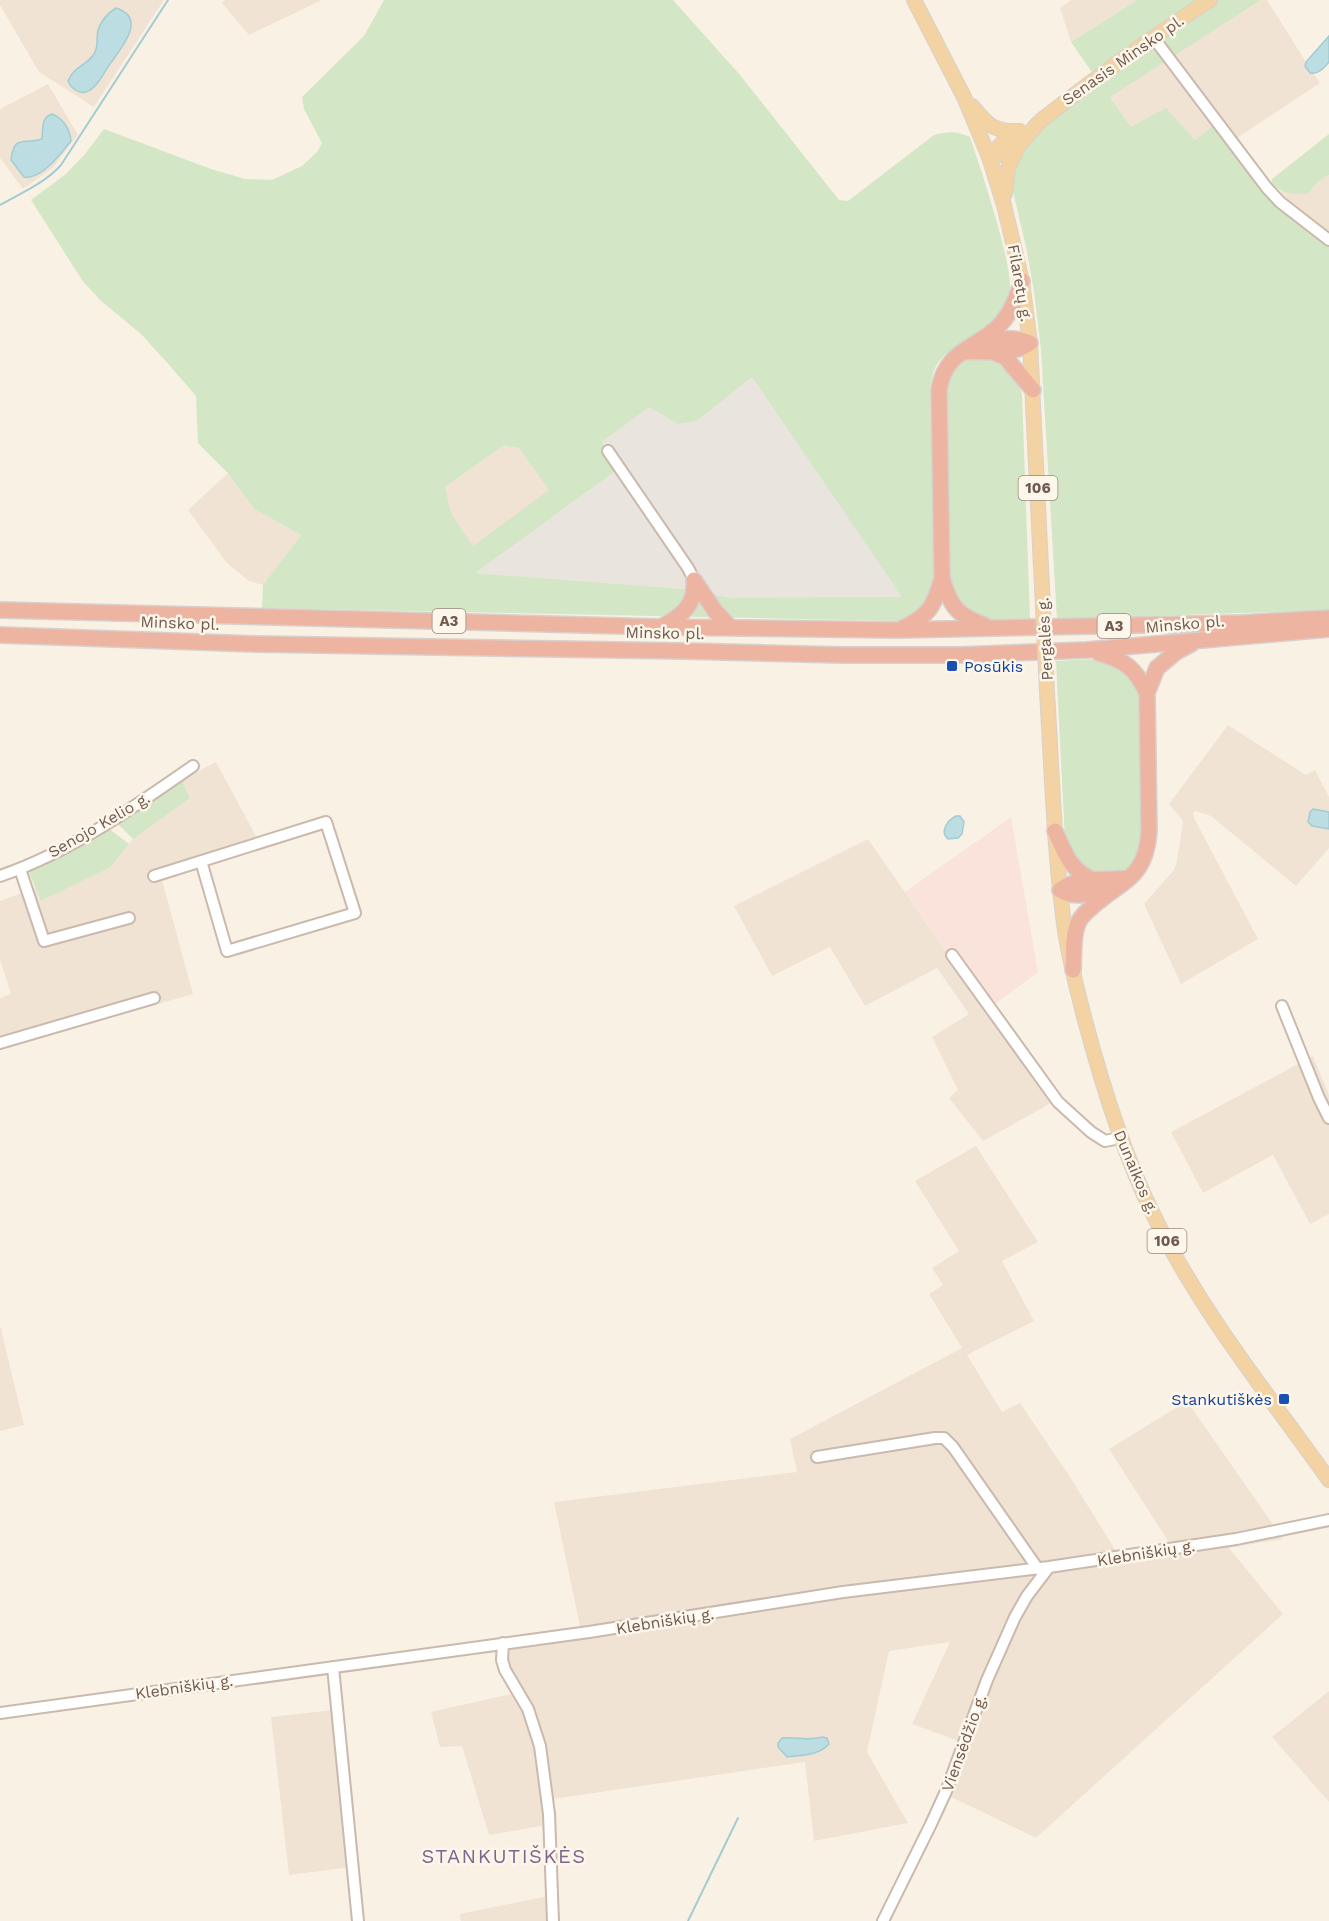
<svg xmlns="http://www.w3.org/2000/svg" width="1329" height="1921" font-family="'Work Sans',sans-serif">
<rect width="100%" height="100%" fill="#faf1e5"/>
<path fill="#f1e3d4" d="M0 0H164L94 107 39 72 0 5Z
M225 0H322L249 35 222 3Z
M1071 0H1137L1071 42 1060 8Z
M1261 0H1267L1306 62 1305 66 1310 73 1314 74 1320 83 1237 138 1174 55Z
M1167 60 1215 124 1195 140 1166 109 1131 128 1110 96Z
M48 84 78 135 53 168 23 189 0 158V109Z
M1329 175V235L1299 211 1280 191 1295 194 1313 189 1318 179Z
M503 446 519 448 550 490 473 546 451 513 445 487Z
M228 473 254 509 301 535 263 585 249 581 227 563 188 510Z
M1228 725 1306 775 1315 770 1329 797V848L1296 886 1211 816 1195 811 1193 813 1194 818 1258 939 1181 984 1144 904 1174 870 1177 861 1183 821 1169 804Z
M216 762 258 840 159 869 193 994 0 1049V998L11 994 0 959V901L35 888 41 901 111 867 136 835 190 798 182 780Z
M868 839 1051 1103 983 1141 949 1098 958 1090 932 1037 969 1014 937 968 865 1006 830 947 772 976 734 906Z
M1313 1056 1329 1095V1214L1310 1224 1273 1155 1203 1193 1171 1132Z
M976 1146 1038 1242 1002 1261 1034 1321 967 1355 1002 1412 1020 1403 1070 1477 1116 1551 1170 1544 1109 1449 1187 1401 1283 1539 1229 1548 1283 1614 1036 1838 941 1792 961 1742 912 1724 950 1642 889 1651 867 1752 908 1823 814 1841 805 1762 553 1799V1824L489 1835 462 1746 440 1747 431 1712 511 1694 496 1647 582 1636 554 1502 797 1472 790 1439 962 1348 929 1294 943 1285 932 1268 959 1251 915 1181Z
M0 1325 24 1425 0 1431Z
M1329 1691V1802L1272 1737Z
M342 1709 359 1866 289 1875 271 1717Z
M558 1894V1921H461L460 1914Z"/>
<path fill="#f9e3da" d="M1011 817 1038 972 987 1010 905 892Z"/>
<path fill="#eae4df" d="M752 377 903 598H731L685 589 474 573 614 472 602 442 649 406 678 424 697 421Z"/>
<path fill="#d3e6c5" fill-rule="evenodd" d="M384 0H673L740 75 839 200 848 201 934 135C948 131 957 131 970 137 979 165 1021 283 1008 305 992 333 950 341 936 366 932 373 932 381 930 389L935 584 928 604 905 620 898 621 262 608 263 585 301 535 254 509 228 473 198 443 196 396 171 367 141 334 100 300 82 280 31 200 66 174 85 154 104 129 211 169 245 179 272 180 302 166 317 152 322 143 304 109 302 97 364 36ZM752 377 902 597 731 598 685 589 475 573 614 472 602 442 649 407 678 424 697 421ZM503 446 519 448 549 490 473 546 451 513 445 487Z
M1137 0H1261L1110 97 1131 127 1166 108 1195 140 1215 124 1262 186 1329 244V610L1057 619 1041 350 1034 291 1026 247 1011 183 1015 159 1033 137 1098 81 1071 42Z
M1329 134V175C1316 180 1316 186 1307 194 1291 194 1283 195 1272 183V179Z
M969 355 997 357 1018 382 1022 394 1030 619 988 621 967 613 948 583 946 387 955 366Z
M1097 659 1131 674 1140 695 1143 830 1141 844 1137 857 1132 865 1126 871 1115 877 1080 870 1065 840 1056 661Z
M182 780 190 798 133 839 116 822Z
M108 828 129 844 111 867 41 901 28 870Z"/>
<path fill="#bcdde2" stroke="#a3ccd2" stroke-width="1.5" d="M116 8C148 18 121 48 110 64 104 72 99 85 90 90 82 96 72 90 68 81 74 66 86 66 94 54 99 46 96 38 98 30 101 21 108 13 116 8Z
M1329 36V62C1324 68 1318 75 1310 73L1305 66 1306 62Z
M52 114C63 118 70 129 71 141 61 153 42 180 24 177L11 160C14 134 23 145 42 139 43 129 41 117 52 114Z
M1313 809 1329 812V829L1312 826 1308 822 1310 812Z
M956 816H960L964 822 962 834 958 838 948 839C939 831 948 820 956 816Z
M822 1737 827 1738 829 1744C818 1756 802 1755 787 1757L778 1747V1743L782 1738C797 1737 808 1741 822 1737Z"/>
<g fill="none" stroke-linecap="round" stroke-linejoin="round">
<path stroke="#a3ccd2" stroke-width="2" d="M0 205C21 193 45 183 61 165L168 0
M688 1921 738 1818"/>
<g stroke="#cab9ad" stroke-width="14">
<path id="minor" d="M1153 37 1267 188 1280 202 1329 240
M608 451 688 568 694 580
M20 869 44 941 129 918
M0 876C70 852 133 808 193 766
M154 876 326 822 355 913 227 951 201 861
M952 955 1058 1102 1091 1132 1105 1141 1120 1138
M1282 1006 1319 1098 1329 1118
M0 1043 154 998
M817 1457 935 1438H944L953 1447 1038 1569
M503 1643 502 1660 505 1670 528 1709 540 1746 549 1814 553 1921
M333 1667 358 1921
M0 1713 589 1632 843 1592 1049 1567 1236 1539 1329 1520
M883 1921 931 1824 947 1789 987 1680 1015 1617 1027 1596 1049 1567"/>
</g>
<g stroke="#d7d1cd" stroke-width="16">
<path id="major" d="M914 0 964 97 989 157 1004 205 1022 281 1030 343 1042 587
M972 106C988 125 993 132 1020 131
M989 157C999 156 1007 154 1015 148 1026 140 1033 126 1044 118 1098 76 1152 37 1210 0
M989 157 1003 142 1019 131
M1005 194 1008 168 1018 147
M1047 692C1052 772 1054 852 1065 931 1070 963 1078 994 1086 1024 1103 1088 1123 1152 1152 1212 1198 1308 1267 1393 1329 1480"/>
</g>
<g stroke="#d7d1cd" stroke-width="18">
<path id="highway" d="M979 343C998 339 1012 336 1030 343
M964 352C986 350 1011 356 1030 343
M993 352 1005 357 1033 390
M694 580 715 611 731 628
M0 610 661 627 898 630 1240 623 1329 618
M984 625C956 615 950 605 942 578L939 390C946 346 981 349 1004 320 1013 308 1018 295 1022 281
M663 626C683 615 696 604 694 580
M901 629C929 616 934 607 942 578
M0 635 258 644 682 651 842 655H959L1087 650 1329 629
M1099 653C1126 661 1135 668 1147 693
M1055 831C1065 853 1070 871 1095 881
M1110 889C1094 892 1075 900 1060 890 1078 876 1107 881 1129 878
M1073 970C1074 955 1072 937 1078 923 1081 916 1087 911 1093 906 1124 879 1146 878 1149 831L1147 693 1157 668 1176 652 1191 644"/>
</g>
<use href="#minor" stroke="#fff" stroke-width="10"/>
<use href="#major" stroke="#f3d3a4" stroke-width="14"/>
<use href="#highway" stroke="#eeb4a2" stroke-width="15"/>
<g stroke="#d7d1cd" stroke-width="16" stroke-linecap="butt">
<path id="major-bridge" d="M1042 587 1047 692"/>
</g>
<use href="#major-bridge" stroke="#f3d3a4" stroke-width="14"/>
</g>
<g fill="#1a4fb4" stroke="#fdf6eb" stroke-width="2">
<rect x="946" y="660" width="12" height="12" rx="3"/>
<rect x="1278" y="1393" width="12" height="12" rx="3"/>
</g>
<g text-anchor="middle" dominant-baseline="central" stroke-width="5" stroke-linejoin="round" paint-order="stroke">
<g fill="#fdf6eb" stroke="#9a887c" stroke-width="1.5">
<rect x="1018.5" y="476" width="39" height="24" rx="4.5"/>
<rect x="432.5" y="609" width="33" height="24" rx="4.5"/>
<rect x="1097.5" y="614" width="33" height="24" rx="4.5"/>
<rect x="1147.5" y="1229" width="39" height="24" rx="4.5"/>
</g>
<g font-size="15" font-weight="bold" fill="#70594d">
<text x="1038" y="488">106</text>
<text x="449" y="621">A3</text>
<text x="1114" y="626">A3</text>
<text x="1167" y="1241">106</text>
</g>
<g font-size="16" fill="#70594d" stroke="#fdf6eb">
<text transform="translate(1123 60) rotate(-35)">Senasis Minsko pl.</text>
<text transform="translate(1020 283) rotate(80)">Filaretų g.</text>
<text transform="translate(180 623) rotate(2)">Minsko pl.</text>
<text transform="translate(1185 624) rotate(-5)">Minsko pl.</text>
<text transform="translate(665 633) rotate(1)">Minsko pl.</text>
<text transform="translate(1045 639) rotate(-93)">Pergalės g.</text>
<text transform="translate(99 825) rotate(-30)">Senojo Kelio g.</text>
<text transform="translate(1136 1172) rotate(67)">Dunaikos g.</text>
<text transform="translate(1146 1553) rotate(-9)">Klebniškių g.</text>
<text transform="translate(665 1621) rotate(-9)">Klebniškių g.</text>
<text transform="translate(184 1687) rotate(-8)">Klebniškių g.</text>
<text transform="translate(964 1743) rotate(-70)">Viensėdžio g.</text>
</g>
<g font-size="16" fill="#164399" stroke="#fdf6eb" text-anchor="start">
<text x="964" y="666">Posūkis</text>
<text x="1272" y="1399" text-anchor="end">Stankutiškės</text>
</g>
<g font-size="20" letter-spacing="1.5" fill="#7e658c" stroke="#fdf6eb">
<text x="504" y="1856">STANKUTIŠKĖS</text>
</g>
</g>
</svg>
